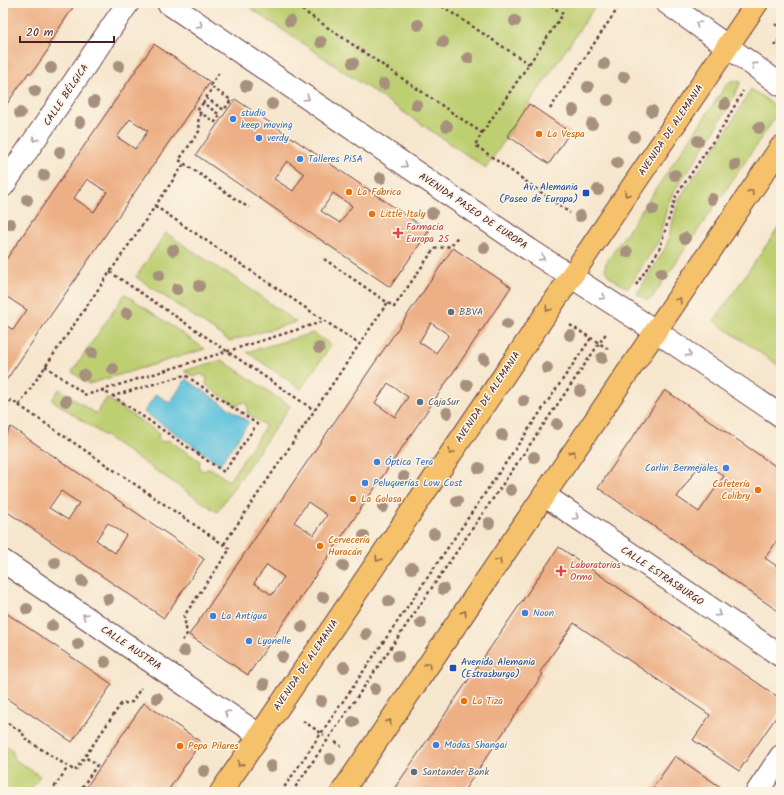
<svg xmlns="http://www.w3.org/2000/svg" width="784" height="795" font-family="Kalam,sans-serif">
<rect width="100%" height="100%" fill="#fcf5e5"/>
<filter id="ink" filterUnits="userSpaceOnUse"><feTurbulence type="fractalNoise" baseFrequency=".025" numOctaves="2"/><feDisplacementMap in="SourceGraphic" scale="8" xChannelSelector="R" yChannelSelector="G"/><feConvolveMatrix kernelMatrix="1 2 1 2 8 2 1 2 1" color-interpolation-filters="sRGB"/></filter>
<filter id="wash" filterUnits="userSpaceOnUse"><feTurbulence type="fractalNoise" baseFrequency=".012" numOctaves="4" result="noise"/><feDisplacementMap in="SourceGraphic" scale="16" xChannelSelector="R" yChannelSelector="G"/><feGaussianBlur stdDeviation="0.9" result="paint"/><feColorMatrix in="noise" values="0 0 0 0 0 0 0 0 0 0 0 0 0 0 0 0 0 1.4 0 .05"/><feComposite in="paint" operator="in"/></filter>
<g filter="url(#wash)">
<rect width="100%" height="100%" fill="#f6e6cd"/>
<path fill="#becf72" stroke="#84774e" d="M243 3H593L596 5 486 168Z
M733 80 741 82C722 122 698 156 673 193L668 204 658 242 628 288C619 282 601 276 606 263L727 84Z
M751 89 776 106 777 115 651 299 647 300 637 294 666 247 679 199 726 132Z
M781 224V367L714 321Z
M166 233 224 272 225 271 296 322 230 341 136 277Z
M125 294 205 349 89 384 72 372Z
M313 333 331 345 301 389 247 352Z
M222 360 290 406 217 512 52 400 59 389 96 414 107 398 159 433 158 439 163 442 168 440 200 461 199 468 203 471 210 468 229 481 266 426 247 413 248 406 243 402 236 406 206 385 207 378 201 374 194 377 184 371Z
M3 744 12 750 14 759 40 776 29 792H3Z"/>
<path fill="#5fc3dd" stroke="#547184" d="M186 379 249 422 220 464 144 412 156 394 170 403Z"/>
<g id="blocks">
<path fill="#edb086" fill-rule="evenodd" d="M3 3H76L48 45 50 47 31 74 29 72 4 108 7 110 3 115Z
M154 44 210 82 3 385V323L13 330 27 310 7 297 3 302V264ZM130 119 148 131 135 149 117 137ZM87 179 107 192 94 212 74 198Z
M235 99 429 231 390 287 196 155ZM287 161 304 174 293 191 274 179ZM333 193 352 206 340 223 321 211Z
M529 104 570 132 549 164 508 136Z
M453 248 511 287 248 675 189 635ZM431 323 449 335 436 353 419 342ZM388 383 408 397 395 417 375 403ZM308 502 327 515 314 535 294 522ZM267 565 284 577 272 595 254 583Z
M665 390 781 470V535L765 558 781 569V613L598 488ZM702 461 724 476 699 512 677 497Z
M11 427 204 559 164 618 3 509V438ZM61 491 79 503 68 520 49 508ZM108 523 126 535 115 553 96 540Z
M559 547 781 699V710L739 771 693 740 710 715 574 623 540 672 543 674 463 792H392Z
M3 611 112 684 72 742 3 696Z
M144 703 201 742 167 792H83Z
M675 756 725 790 724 792H650Z"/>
</g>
</g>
<g filter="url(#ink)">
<use href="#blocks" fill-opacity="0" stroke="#643d43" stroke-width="1"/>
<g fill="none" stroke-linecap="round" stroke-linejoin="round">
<g stroke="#643d43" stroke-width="24">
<path id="minor" d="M168 3 530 250 657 332 781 416
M667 3 781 85
M3 186 128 3
M544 495 781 656
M3 561 259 735
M757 792 781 756"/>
</g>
<g stroke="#643d43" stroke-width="24">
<path id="major" d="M221 792 757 3
M342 792 781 147"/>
</g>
<path stroke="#643d43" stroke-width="2.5" stroke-dasharray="3 3" stroke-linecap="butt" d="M292 3 482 133 475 145 570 213
M437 3 529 64
M775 24 781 28
M774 46 781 37
M206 98 212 88
M203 103 197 111 215 122 220 115 203 103 206 98 224 110 231 100 210 86 219 73
M550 109 618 8
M201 114 198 118 200 130 179 160 249 208
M482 133 563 14 547 3
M155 206 359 344
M324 259 394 307 434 249 451 246 458 236
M110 272 314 410
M636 285 659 250 676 196 724 125 743 91
M570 325 610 350
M45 366 86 395 325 321
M101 390 113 396 185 375 257 424 224 472 113 396
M19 405 184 164
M3 412 11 400 230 549 184 616 187 634 181 642
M224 544 388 302
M3 720 23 733 24 738 75 771 121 704 132 702 141 688
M303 721 324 735
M335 742 341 746
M51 792 68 767
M79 792 97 765 85 757
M281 792 591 338
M292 792 607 332"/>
<use href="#minor" stroke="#fff" stroke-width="22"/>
<use href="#major" stroke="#f5c16b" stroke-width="22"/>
</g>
<g fill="#a7917e">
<circle cx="290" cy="21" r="6"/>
<circle cx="515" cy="21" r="6"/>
<circle cx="418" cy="25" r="6"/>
<circle cx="321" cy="42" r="6"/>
<circle cx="443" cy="42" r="6"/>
<circle cx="468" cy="58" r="6"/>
<circle cx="353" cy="63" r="6"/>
<circle cx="604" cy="64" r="6"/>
<circle cx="119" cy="66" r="6"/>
<circle cx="51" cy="68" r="6"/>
<circle cx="624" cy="77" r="6"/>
<circle cx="384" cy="84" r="6"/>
<circle cx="246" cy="86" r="6"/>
<circle cx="588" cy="87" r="6"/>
<circle cx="35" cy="91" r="6"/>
<circle cx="608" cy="100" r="6"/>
<circle cx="94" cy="102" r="6"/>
<circle cx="272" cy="104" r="6"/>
<circle cx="725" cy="104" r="6"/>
<circle cx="416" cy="105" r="6"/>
<circle cx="573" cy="110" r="6"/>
<circle cx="652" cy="111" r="6"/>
<circle cx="20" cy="113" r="6"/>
<circle cx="80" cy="122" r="6"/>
<circle cx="592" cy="124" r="6"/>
<circle cx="447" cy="126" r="6"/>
<circle cx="759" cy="128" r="6"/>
<circle cx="634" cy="137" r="6"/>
<circle cx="698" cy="141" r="6"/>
<circle cx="60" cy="152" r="6"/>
<circle cx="617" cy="163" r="6"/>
<circle cx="735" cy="165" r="6"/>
<circle cx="44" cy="175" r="6"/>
<circle cx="675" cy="175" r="6"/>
<circle cx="381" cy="178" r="6"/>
<circle cx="598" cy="190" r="6"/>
<circle cx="712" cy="199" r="6"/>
<circle cx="27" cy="200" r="6"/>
<circle cx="653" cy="209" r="6"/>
<circle cx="432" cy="213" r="6"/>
<circle cx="580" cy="216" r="6"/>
<circle cx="10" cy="224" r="6"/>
<circle cx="685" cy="238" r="6"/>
<circle cx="484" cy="248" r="6"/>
<circle cx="173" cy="250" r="6"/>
<circle cx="627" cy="252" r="6"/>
<circle cx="661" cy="273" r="6"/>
<circle cx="159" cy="275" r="6"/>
<circle cx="199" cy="286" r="6"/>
<circle cx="177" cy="289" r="6"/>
<circle cx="127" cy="313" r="6"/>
<circle cx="507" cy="324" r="6"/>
<circle cx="570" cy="335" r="6"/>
<circle cx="319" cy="348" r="6"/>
<circle cx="92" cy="353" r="6"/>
<circle cx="602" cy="358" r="6"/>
<circle cx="484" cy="359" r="6"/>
<circle cx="547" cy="368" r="6"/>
<circle cx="113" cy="369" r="6"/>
<circle cx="84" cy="375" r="6"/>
<circle cx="467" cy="385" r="6"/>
<circle cx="580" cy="391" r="6"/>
<circle cx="66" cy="401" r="6"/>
<circle cx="524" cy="401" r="6"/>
<circle cx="447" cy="413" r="6"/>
<circle cx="557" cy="424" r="6"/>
<circle cx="502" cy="435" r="6"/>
<circle cx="534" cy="457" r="6"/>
<circle cx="479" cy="468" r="6"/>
<circle cx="404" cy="477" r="6"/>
<circle cx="511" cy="490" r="6"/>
<circle cx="457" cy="501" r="6"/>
<circle cx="383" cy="507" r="6"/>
<circle cx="489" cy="523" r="6"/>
<circle cx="434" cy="534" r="6"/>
<circle cx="364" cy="536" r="6"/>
<circle cx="55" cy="563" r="6"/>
<circle cx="343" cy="566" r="6"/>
<circle cx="412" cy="568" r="6"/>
<circle cx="82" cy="581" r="6"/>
<circle cx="443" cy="589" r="6"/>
<circle cx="323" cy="597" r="6"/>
<circle cx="108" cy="599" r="6"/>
<circle cx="389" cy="601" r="6"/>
<circle cx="27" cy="609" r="6"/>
<circle cx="421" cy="623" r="6"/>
<circle cx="52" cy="626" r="6"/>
<circle cx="302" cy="627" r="6"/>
<circle cx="366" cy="634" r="6"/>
<circle cx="78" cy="644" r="6"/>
<circle cx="184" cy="651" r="6"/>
<circle cx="398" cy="656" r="6"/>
<circle cx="282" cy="657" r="6"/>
<circle cx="105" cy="662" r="6"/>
<circle cx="344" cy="667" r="6"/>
<circle cx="264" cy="684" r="6"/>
<circle cx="375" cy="689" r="6"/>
<circle cx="157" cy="698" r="6"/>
<circle cx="321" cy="701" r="6"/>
<circle cx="353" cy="722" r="6"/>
<circle cx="330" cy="759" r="6"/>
<circle cx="271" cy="766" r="6"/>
<circle cx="204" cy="771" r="6"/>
</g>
<defs><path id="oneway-chevron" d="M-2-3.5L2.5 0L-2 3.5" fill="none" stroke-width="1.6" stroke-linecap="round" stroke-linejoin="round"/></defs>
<g stroke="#ae9aa0">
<use href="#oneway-chevron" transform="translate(698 24) rotate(-146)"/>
<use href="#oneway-chevron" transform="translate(200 25) rotate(34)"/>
<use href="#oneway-chevron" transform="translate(754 65) rotate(-143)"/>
<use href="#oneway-chevron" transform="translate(307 98) rotate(34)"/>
<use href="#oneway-chevron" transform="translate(35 139) rotate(124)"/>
<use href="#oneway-chevron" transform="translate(405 165) rotate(34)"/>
<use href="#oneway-chevron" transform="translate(542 258) rotate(34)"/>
<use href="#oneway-chevron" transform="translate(603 297) rotate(32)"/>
<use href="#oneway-chevron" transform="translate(689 354) rotate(34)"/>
<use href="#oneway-chevron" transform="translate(576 517) rotate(34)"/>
<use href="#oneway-chevron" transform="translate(718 614) rotate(34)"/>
<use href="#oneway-chevron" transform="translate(85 616) rotate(-146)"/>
<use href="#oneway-chevron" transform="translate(227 713) rotate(-146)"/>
</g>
<g stroke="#976848">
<use href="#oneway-chevron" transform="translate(751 192) rotate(-56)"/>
<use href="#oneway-chevron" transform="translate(627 194) rotate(124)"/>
<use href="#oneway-chevron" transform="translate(679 300) rotate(-56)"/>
<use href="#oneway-chevron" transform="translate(548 309) rotate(124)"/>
<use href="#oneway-chevron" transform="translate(451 452) rotate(124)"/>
<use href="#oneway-chevron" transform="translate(573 453) rotate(-55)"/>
<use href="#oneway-chevron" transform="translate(378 559) rotate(124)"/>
<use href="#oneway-chevron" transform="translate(499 561) rotate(-56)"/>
<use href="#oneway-chevron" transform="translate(464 613) rotate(-56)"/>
<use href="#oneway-chevron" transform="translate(428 665) rotate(-56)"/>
<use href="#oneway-chevron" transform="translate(389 722) rotate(-56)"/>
<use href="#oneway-chevron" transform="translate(240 764) rotate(124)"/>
</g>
</g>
<g fill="#3f7fe0" stroke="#fcf5e5" stroke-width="1.5">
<circle cx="233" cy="119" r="4"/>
<circle cx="259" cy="138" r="4"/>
<circle cx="300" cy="159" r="4"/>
<circle cx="377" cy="462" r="4"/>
<circle cx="726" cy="468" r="4"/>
<circle cx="365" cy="483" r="4"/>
<circle cx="525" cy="613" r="4"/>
<circle cx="213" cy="616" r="4"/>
<circle cx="249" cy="641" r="4"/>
<circle cx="436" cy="745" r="4"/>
</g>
<g fill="#e8710a" stroke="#fcf5e5" stroke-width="1.5">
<circle cx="539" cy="134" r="4"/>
<circle cx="349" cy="192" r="4"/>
<circle cx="372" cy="214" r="4"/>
<circle cx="758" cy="490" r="4"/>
<circle cx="353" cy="499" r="4"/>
<circle cx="320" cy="546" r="4"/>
<circle cx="464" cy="701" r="4"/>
<circle cx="180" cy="746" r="4"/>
</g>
<g fill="#1a4fb4" stroke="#fcf5e5" stroke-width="1.5">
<rect x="582" y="189" width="8" height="8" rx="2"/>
<rect x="449" y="664" width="8" height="8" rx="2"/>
</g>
<g fill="#e0444e" stroke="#fcf5e5" stroke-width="1.5">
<path d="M396 227h4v4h4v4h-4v4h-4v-4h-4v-4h4z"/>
<path d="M559 565h4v4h4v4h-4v4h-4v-4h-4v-4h4z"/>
</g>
<g fill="#5c6f8a" stroke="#fcf5e5" stroke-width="1.5">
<circle cx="451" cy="312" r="4"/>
<circle cx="420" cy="402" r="4"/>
<circle cx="414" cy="772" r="4"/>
</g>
<g text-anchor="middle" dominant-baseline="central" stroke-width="3" stroke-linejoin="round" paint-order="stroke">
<g font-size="10" fill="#4a1f2b" stroke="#fcf5e5">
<text transform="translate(66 95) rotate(-56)">CALLE BÉLGICA</text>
<text transform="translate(671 130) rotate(-56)">AVENIDA DE ALEMANIA</text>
<text transform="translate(473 211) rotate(34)">AVENIDA PASEO DE EUROPA</text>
<text transform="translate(488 397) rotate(-56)">AVENIDA DE ALEMANIA</text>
<text transform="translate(662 576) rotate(34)">CALLE ESTRASBURGO</text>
<text transform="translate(131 648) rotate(34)">CALLE AUSTRIA</text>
<text transform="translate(306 665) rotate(-56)">AVENIDA DE ALEMANIA</text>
</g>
<g font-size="10" fill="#366cbe" stroke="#fcf5e5" text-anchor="start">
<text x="241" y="113">studio<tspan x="241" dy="12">keep moving</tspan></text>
<text x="267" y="138">verdy</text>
<text x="308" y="159">Talleres PiSA</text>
<text x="385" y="462">Óptica Tera</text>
<text x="718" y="468" text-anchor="end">Carlin Bermejales</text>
<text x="373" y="483">Peluquerías Low Cost</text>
<text x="533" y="613">Noon</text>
<text x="221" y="616">La Antigua</text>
<text x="257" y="641">Lyonelle</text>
<text x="444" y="745">Modas Shangai</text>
</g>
<g font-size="10" fill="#c56008" stroke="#fcf5e5" text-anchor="start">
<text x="547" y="134">La Vespa</text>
<text x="357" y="192">La Fábrica</text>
<text x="380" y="214">Little Italy</text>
<text x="750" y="484" text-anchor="end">Cafetería<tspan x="750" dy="12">Colibry</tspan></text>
<text x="361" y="499">La Golosa</text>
<text x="328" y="540">Cervecería<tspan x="328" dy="12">Huracán</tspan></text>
<text x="472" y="701">La Tiza</text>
<text x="188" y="746">Pepa Pilares</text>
</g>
<g font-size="10" fill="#164399" stroke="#fcf5e5" text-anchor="end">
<text x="578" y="187">Av. Alemania<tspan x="578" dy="12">(Paseo de Europa)</tspan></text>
<text x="461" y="662" text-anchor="start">Avenida Alemania<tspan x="461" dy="12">(Estrasburgo)</tspan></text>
</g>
<g font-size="10" fill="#be3a42" stroke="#fcf5e5" text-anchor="start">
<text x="406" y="227">Farmacia<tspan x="406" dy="12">Europa 25</tspan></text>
<text x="570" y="565">Laboratorios<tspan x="570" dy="12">Orma</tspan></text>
</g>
<g font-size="10" fill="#4e5e75" stroke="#fcf5e5" text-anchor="start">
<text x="459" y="312">BBVA</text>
<text x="428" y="402">CajaSur</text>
<text x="422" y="772">Santander Bank</text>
</g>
</g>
<rect width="784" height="795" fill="none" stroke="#fcf5e5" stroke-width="16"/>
<path d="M20 36v6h94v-6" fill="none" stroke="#4a1f2b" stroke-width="2"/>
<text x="26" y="36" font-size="12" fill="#4a1f2b" stroke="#fcf5e5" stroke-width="3" paint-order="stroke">20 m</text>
</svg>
